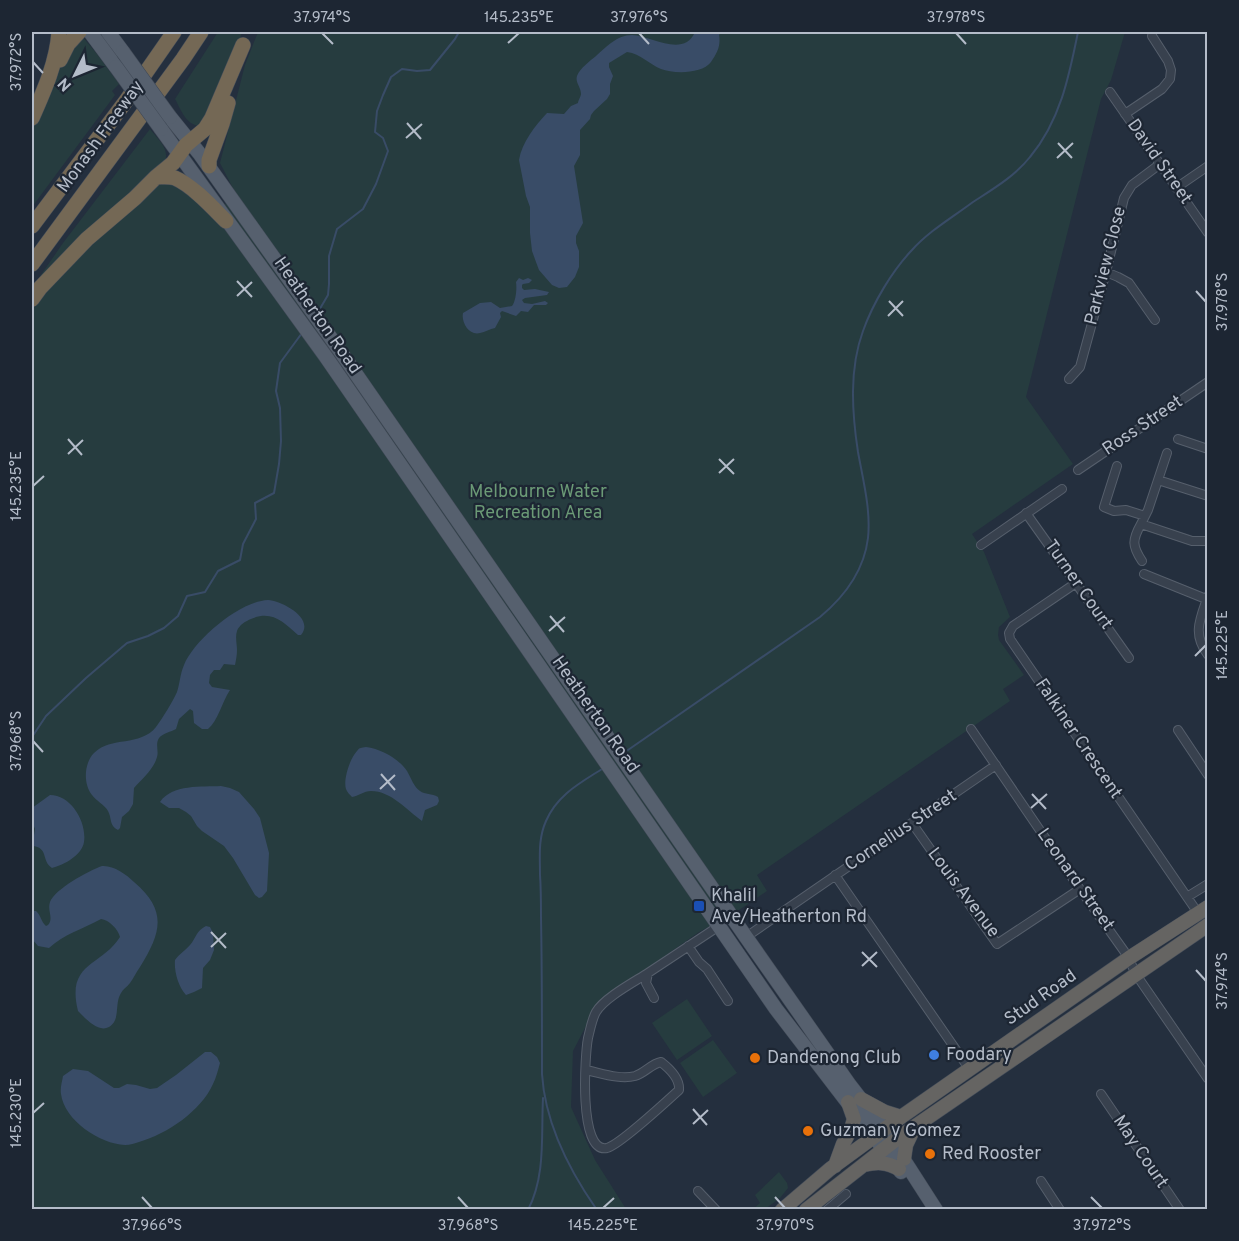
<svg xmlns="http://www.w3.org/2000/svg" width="1239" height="1241" font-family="Overpass,sans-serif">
<rect width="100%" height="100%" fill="#242f3e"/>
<path fill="#263c3f" d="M218 32H242L233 59 200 126C186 125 181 110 175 99Z
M258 32H1125L1111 80 1101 99 1026 397 1073 464 972 534 984 552 1010 617 999 627 998 635 999 640 1024 675 1003 689 1010 701 757 875 767 891 736 912 699 932 598 1003 573 1051 571 1107 595 1160 626 1209 32 1210V310L65 269 159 184 167 180 186 192 211 217 236 194 220 163 245 65Z
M81 35 97 54 119 84 112 91 115 95 32 207V126L68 49Z
M150 129C157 138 170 149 165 161L32 288 63 243Z
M687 999 712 1036 677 1060 652 1023Z
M713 1040 737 1073 703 1097 680 1063Z
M779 1172 787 1183 788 1188 780 1198 765 1209H753L760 1203 755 1195Z"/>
<path fill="#394c67" d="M695 32H721L719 35C721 46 717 53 711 62 702 74 674 74 661 69 649 64 641 54 627 52L609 63V67L613 76 610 84V94L607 99 594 111 591 115 590 119 580 130V155L574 166 583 223 576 236V243L579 251V267L575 277 567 287 559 288 552 285 539 270 536 262 532 251 530 233V207L526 196 519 160C522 142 535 126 547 113L564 114 571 106 578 103C578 101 581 96 581 94 581 87 575 83 577 76 580 68 590 61 596 56 606 47 617 35 632 35 651 36 684 58 695 32Z
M519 278 523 280 528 278 532 280 529 283 523 284 522 285V288L524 290 535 289 549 292 547 295 525 298 522 300 524 303 532 304 545 301 548 303 546 305H534L528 312 521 311 516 316 502 311 500 313 501 317 495 328C490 329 485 332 480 333 469 336 461 322 463 313L480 303 491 302 500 308 512 306C516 301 517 288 516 282Z
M268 600C282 601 315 618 301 635H298C283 622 272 610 251 619 246 621 239 625 237 631 235 637 237 644 237 650 237 655 236 660 235 665L224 664 220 670H214L210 675 209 683 212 687 230 690C222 702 218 721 208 729H202L194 723 193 711 190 709 179 719 176 729C171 732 163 733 159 738 155 744 159 751 157 757 154 769 142 779 134 788L133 804 129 811 122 817 120 828 118 830C109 826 112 818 108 811 104 804 96 801 92 795 83 784 84 763 94 753 111 736 140 747 156 727 162 719 173 701 177 692 180 683 180 674 184 665 194 640 240 601 268 600Z
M366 747C381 749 398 758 407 771 411 778 414 787 420 791 425 795 432 793 438 797L439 801 437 805 425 810 422 821C407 810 391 791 371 791 364 791 358 796 352 797 350 795 347 792 346 789 343 780 350 758 357 751 360 747 361 748 366 747Z
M221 786 230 788 239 792 254 809 260 818 269 853 267 891 262 897 259 898 255 895 233 858 224 846 202 831 197 826 191 816 186 812 179 808H169L160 802C172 784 202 787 221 786Z
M50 795C71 795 87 822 84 842 82 855 64 865 52 868 41 861 49 847 32 846V836L34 835 35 829 32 821V808Z
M102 866C113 865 126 874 134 882 168 911 161 933 140 967 136 972 134 978 130 983 127 987 123 989 121 993 114 1004 121 1020 109 1027 98 1033 85 1018 78 1011 66 962 101 967 120 937 118 929 109 920 101 919 83 929 64 934 49 948L38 946 32 939V911H36C41 915 41 922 46 926L48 925C54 918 47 911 50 902 55 889 88 871 102 866Z
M206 926 210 927 213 933 214 950 210 960 203 968 202 988 194 992 186 995C178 986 174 971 175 960 179 954 185 951 190 945 196 938 196 931 206 926Z
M205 1052H211L217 1057 220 1063C218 1070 216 1078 213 1084 201 1111 167 1134 139 1142 135 1143 130 1145 125 1145 100 1144 64 1120 61 1094 60 1088 62 1082 63 1076L73 1069 88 1071 114 1088H119L127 1084 136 1085 150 1089 157 1088 176 1075Z"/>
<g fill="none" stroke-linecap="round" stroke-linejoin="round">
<path stroke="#394c67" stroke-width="2" d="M318 312 328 295 329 284V256L337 229 363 209 376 184 388 151 383 138 375 132 377 111 383 95 391 77 402 69 417 71 430 70 455 39 459 32
M32 737 46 716 86 678 127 643 148 636 164 628 178 616 187 596 205 592 218 571 240 560 243 544 256 519 255 503 274 493 279 464 281 441 280 408 276 391 280 363 302 333
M628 750 820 617C844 597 864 571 868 538 871 510 863 480 858 452 852 413 849 369 863 331 873 303 892 271 912 250 929 231 953 217 973 202 993 189 1015 176 1030 157 1060 121 1069 77 1078 32
M528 1210C546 1175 541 1135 543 1098
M597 1210C569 1170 545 1123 542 1074 542 1022 542 969 541 917 541 903 541 889 540 875 540 856 538 839 546 821 557 795 580 783 602 769"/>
<g stroke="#565f6c" stroke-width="10">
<path id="minor" d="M1110 92 1208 233
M1125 114 1162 89 1170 79 1171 70 1168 61 1152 36
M1176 188 1208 166
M1106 272 1118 277 1129 283 1155 320
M1069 379 1080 367 1106 272 1124 198 1132 185 1160 164
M1178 439 1208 449
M1167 453 1148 510 1141 524 1192 541H1208
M1117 466 1104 507 1114 511 1126 510 1145 516
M1078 470 1208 382
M1158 480 1208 496
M1026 513 1129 658
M1141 524C1132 540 1132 546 1142 561
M981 545 1062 489
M1144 574 1206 599
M1076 583 1013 626 1009 633 1010 639 1198 913
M1208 596C1200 619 1192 634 1208 655
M971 729 1080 889 1129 958 1135 973 1208 1079
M1178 730 1208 775
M912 823 997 944 1080 889
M835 875 970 1070
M1187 897 1208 884
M746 937 996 765
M688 946 699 962 707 969 728 1001
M654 998 646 983 648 973 719 926
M586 1070C601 1073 620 1080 635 1076 645 1073 651 1064 661 1062 670 1069 680 1079 679 1090 667 1101 619 1145 607 1148 578 1154 585 1054 588 1038 590 1030 592 1019 596 1012 604 998 634 982 648 973
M1101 1094 1180 1210
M1041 1181 1060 1210
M698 1191 716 1210
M827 1210 846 1194"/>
</g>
<g stroke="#414a57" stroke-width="15">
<path id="primary" d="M90 32 116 67
M108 32 123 52
M170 117 199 153 338 348 746 937 849 1084 884 1129 936 1210
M161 129 326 357 776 1009 901 1172"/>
</g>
<g stroke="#434c59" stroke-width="15">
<path id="trunk" d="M861 1099 885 1112 901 1117
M904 1159 906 1145 914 1128
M864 1165C877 1162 886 1162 899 1169
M835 1166 843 1144 851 1129 854 1119 848 1102
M782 1210 830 1169 901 1117 1129 958 1208 907
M806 1210 898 1138 1208 925"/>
</g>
<g stroke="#434c59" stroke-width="16">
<path id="motorway" d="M60 60 68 44 79 32
M32 118C44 91 57 62 59 32
M209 166V160L222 124 228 103
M156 177C163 177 169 176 175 178 193 186 212 207 226 221
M32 226 126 101 174 32
M32 264 183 59 201 32
M32 299 40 288 87 239 135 198 156 177 173 163 186 145 205 129 212 118 243 45"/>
</g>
<use href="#minor" stroke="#38414e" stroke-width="8"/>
<use href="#primary" stroke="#56606e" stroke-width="14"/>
<use href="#trunk" stroke="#656462" stroke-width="14"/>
<use href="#motorway" stroke="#746855" stroke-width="15"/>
<g stroke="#414a57" stroke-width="15" stroke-linecap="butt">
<path id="primary-bridge" d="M123 52 170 117
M116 67 161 129"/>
</g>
<use href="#primary-bridge" stroke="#56606e" stroke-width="14"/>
</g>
<path fill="none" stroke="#b4bcc9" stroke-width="2" d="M322 33 333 44M639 33 649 44M956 33 966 44M508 43 519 33M33 62 43 73M407 123 421 139M406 138 422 124M1058 143 1072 158M1057 158 1073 143M237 281 252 297M1196 291 1206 302M237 296 252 282M889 301 903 316M888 316 903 301M68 439 82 455M68 454 83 440M719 459 734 474M719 473 734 459M33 486 44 476M550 616 564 632M549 631 565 617M1195 656 1206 645M33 741 43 752M381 774 395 790M380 789 395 775M1032 794 1046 809M1031 808 1047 794M211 932 226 948M211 947 226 933M862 952 877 967M862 966 877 952M1196 970 1206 981M693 1109 707 1125M33 1113 44 1103M693 1124 708 1110M142 1197 152 1208M458 1197 468 1208M775 1197 785 1208M1091 1197 1102 1208M603 1208 614 1198"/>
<rect fill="#1a4fb4" stroke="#1d2633" stroke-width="2" x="693" y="900" width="12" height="12" rx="3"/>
<circle fill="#3f7fe0" stroke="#1d2633" stroke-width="2" cx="934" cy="1055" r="6"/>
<g fill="#e8710a" stroke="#1d2633" stroke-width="2">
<circle cx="755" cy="1058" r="6"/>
<circle cx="808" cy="1131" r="6"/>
<circle cx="930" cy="1154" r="6"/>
</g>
<g text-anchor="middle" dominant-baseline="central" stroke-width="4.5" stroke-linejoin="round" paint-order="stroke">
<g font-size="18" fill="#b4bcc9" stroke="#1d2633">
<text transform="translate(101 137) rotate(-54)">Monash Freeway</text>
<text transform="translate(1159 162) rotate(55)">David Street</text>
<text transform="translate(1106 266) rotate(-76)">Parkview Close</text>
<text transform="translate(317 316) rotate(55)">Heatherton Road</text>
<text transform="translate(1143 426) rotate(-34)">Ross Street</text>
<text transform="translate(1078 585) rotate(55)">Turner Court</text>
<text transform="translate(595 715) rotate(55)">Heatherton Road</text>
<text transform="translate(1078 739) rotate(56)">Falkiner Crescent</text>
<text transform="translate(901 831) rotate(-34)">Cornelius Street</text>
<text transform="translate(1075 880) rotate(55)">Leonard Street</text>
<text transform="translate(963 893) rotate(53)">Louis Avenue</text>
<text transform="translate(1041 998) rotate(-35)">Stud Road</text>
<text transform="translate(1140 1152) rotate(56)">May Court</text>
</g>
<g font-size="18" fill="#6b9a76" stroke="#1d2633">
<text x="538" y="492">Melbourne Water<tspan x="538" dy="21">Recreation Area</tspan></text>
</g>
<g font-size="18" fill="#b4bcc9" stroke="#1d2633" text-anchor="start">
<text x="711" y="896">Khalil<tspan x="711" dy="21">Ave/Heatherton Rd</tspan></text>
<text x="946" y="1055">Foodary</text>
<text x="767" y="1058">Dandenong Club</text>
<text x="820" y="1131">Guzman y Gomez</text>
<text x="942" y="1154">Red Rooster</text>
</g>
</g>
<rect width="1239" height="1241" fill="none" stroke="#1d2633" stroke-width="66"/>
<g transform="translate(75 75) rotate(227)" stroke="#1d2633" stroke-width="4.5" paint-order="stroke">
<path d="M0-4.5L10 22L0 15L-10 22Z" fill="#b4bcc9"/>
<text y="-9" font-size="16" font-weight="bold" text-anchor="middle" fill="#b4bcc9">N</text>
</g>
<rect x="33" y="33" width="1173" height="1175" fill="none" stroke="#b4bcc9" stroke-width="2"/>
<g font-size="15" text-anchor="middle" fill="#b4bcc9">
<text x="322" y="22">37.974°S</text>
<text x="519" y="22">145.235°E</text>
<text x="639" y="22">37.976°S</text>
<text x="956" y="22">37.978°S</text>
<text transform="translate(16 62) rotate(-90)" y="5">37.972°S</text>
<text transform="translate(1222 302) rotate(-90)" y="5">37.978°S</text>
<text transform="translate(16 486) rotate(-90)" y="5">145.235°E</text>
<text transform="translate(1222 645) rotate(-90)" y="5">145.225°E</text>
<text transform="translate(16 741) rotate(-90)" y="5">37.968°S</text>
<text transform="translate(1222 981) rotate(-90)" y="5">37.974°S</text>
<text transform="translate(16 1113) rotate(-90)" y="5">145.230°E</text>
<text x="152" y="1230">37.966°S</text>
<text x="468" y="1230">37.968°S</text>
<text x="603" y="1230">145.225°E</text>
<text x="785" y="1230">37.970°S</text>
<text x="1102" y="1230">37.972°S</text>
</g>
</svg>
